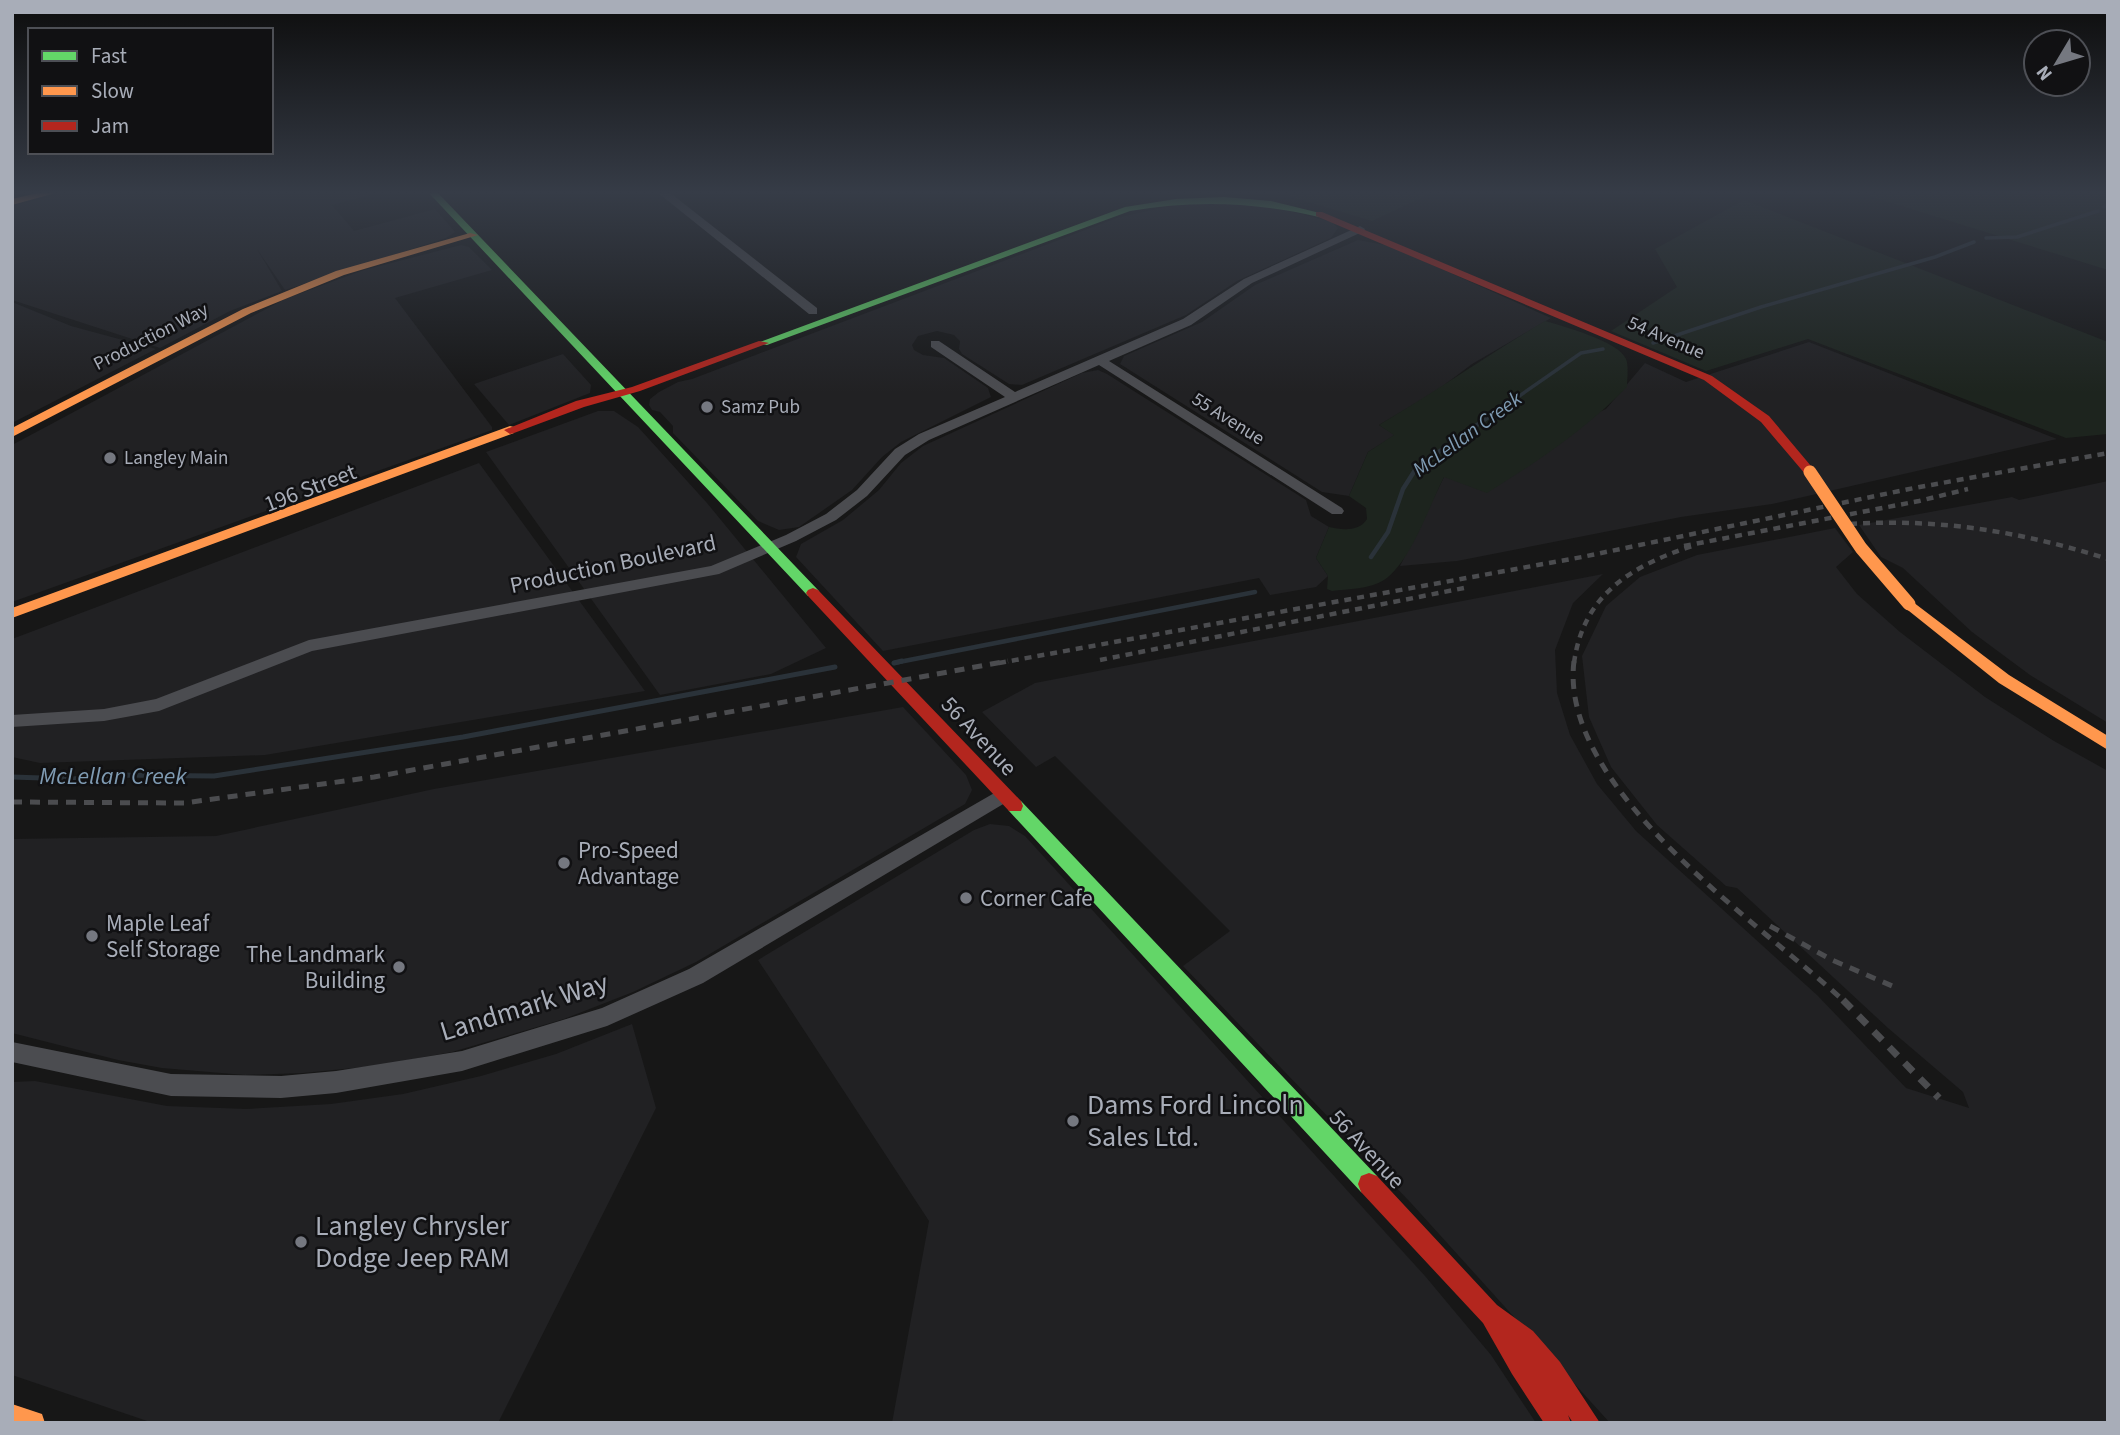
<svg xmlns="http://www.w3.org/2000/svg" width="2120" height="1435" font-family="'Source Sans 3',sans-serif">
<rect width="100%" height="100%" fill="#171717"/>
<path fill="#212123" d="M70 192H382L332 205 354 231 435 209 455 232 446 238 285 290 257 249 282 291 230 311 160 348 12 300V206Z
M1218 202 1277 208 1332 222 1338 228 1331 238 1237 281 1186 315 1022 385 1009 384 962 354 959 349 960 341 954 335 937 331 918 336 912 345 914 350 923 355 944 358 988 388 991 397 901 442 882 457 852 490 799 527 779 530 758 521 673 433V426L660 412 652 410 649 405 650 399 659 392 678 382 692 379 1117 218 1165 207Z
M1358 240 1390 246 1551 318 1472 364 1435 392 1379 425 1395 435 1368 452 1349 496 1322 492 1120 364 1124 356 1202 322 1255 285Z
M461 245 469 247 492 270 395 298 492 427V430L12 602V445L285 299 364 270Z
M12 302 71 326 156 349 12 423Z
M1809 342 2057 439 1772 504 1681 517 1457 561 1400 566 1444 477 1606 409 1645 363 1686 382Z
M563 354 591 385 590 393 509 425 474 384Z
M1098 370 1107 374 1306 500 1311 516 1329 527 1316 558 1328 576 1316 587 1270 595 1259 578 883 651 796 557 801 544 843 520 879 490 901 463 923 446 1082 373Z
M598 411H614L638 427 707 503 826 648 771 674 660 695 486 452Z
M479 463 645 691 265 755 40 763 12 757V639Z
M2108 481V723L2030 675 1972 632 1903 568 1881 557 1859 525 2012 497 2019 500Z
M1835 528 1853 552 1836 567 1857 594 1900 632 1985 697 2054 741 2108 771V1423H1610L1411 1203 1183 966 1230 931 1055 756 1036 767 982 712 1035 683 1603 574 1573 603 1555 650 1557 693 1570 735 1597 784 1636 831 1817 995 1906 1088 1969 1108 1963 1092 1888 1028 1737 888 1726 886 1657 825 1611 767 1589 717 1582 656 1606 606 1640 577 1697 555Z
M903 707 966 775 972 790 965 804 696 962 633 992 564 1019 452 1052 374 1066 303 1073 245 1075 162 1068 118 1060 12 1033V839L216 836 434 789Z
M990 824 1009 826 1025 836 1425 1276 1491 1355 1536 1423H892L929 1221 758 960 974 830Z
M632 1024 656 1108 498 1423H153L12 1375V1082L35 1081 167 1106 246 1109 331 1104 403 1094 481 1076 556 1054Z"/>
<path fill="#1d241e" d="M1434 192 1372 221 1278 193V192Z
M1856 192H2108V270Z
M1744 200 2108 342V434L2066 438 1808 339 1706 371 1611 331 1677 287 1655 249Z
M1545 321C1562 326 1619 341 1626 359 1629 366 1627 380 1627 387 1586 429 1537 462 1487 493L1444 477C1429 506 1411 562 1384 580 1370 589 1348 589 1332 591L1327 589 1328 576 1316 558 1329 527C1342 530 1359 532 1367 519L1366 508 1349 496 1368 452 1394 435 1379 425C1435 392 1488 355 1545 321Z"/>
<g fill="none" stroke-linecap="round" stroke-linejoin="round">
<path stroke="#2a3239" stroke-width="3.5" d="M2104 207 2108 204
M1986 238 2017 237 2098 211
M1653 343 1761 307 1935 257 1974 242
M1515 399 1581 353 1603 349"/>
<path stroke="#2a3239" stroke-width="4.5" d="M1371 557 1388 532 1403 489 1417 467 1517 397
M894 663 1255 592"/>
<path stroke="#2a3239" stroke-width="5" d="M894 663 902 661
M12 777 73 779 113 775 214 776 463 737 835 667"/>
<path fill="#4b4c50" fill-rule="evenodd" d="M657 192H669L817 308V314H809Z
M1360 226 1365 229 1364 231 1252 283 1191 325 1109 361 1342 508 1344 511 1342 514H1332L1099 365 929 440 905 455 867 496 836 520 796 541 719 574 312 651 159 711 104 721 12 727V715L104 709 156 699 309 640 711 566 786 535 826 514 857 490 895 449 919 434 1005 397 931 347V341H939L1015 392 1183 319 1244 279Z
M1003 788 1010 790 1012 795 1010 800 703 983 607 1026 462 1071 336 1093 281 1098 171 1096 12 1062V1042L171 1074 281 1076 336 1071 462 1051 602 1008 689 969Z"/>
<path fill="#63d668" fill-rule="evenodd" d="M428 192H437L818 590 820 593 818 596H808Z
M1224 197 1271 201 1324 214 1319 217C1255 202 1194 200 1130 211L767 345 757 343 1125 207 1176 199Z
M1015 799 1021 801 1377 1176 1380 1184 1377 1192 1369 1195 1361 1192 1009 811 1007 806 1009 801Z"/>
<path fill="#ff974d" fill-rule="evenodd" d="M42 192H59L12 205V199Z
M470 233 478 235 344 275 251 313 12 437V428L243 309 336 271Z
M510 426 514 427V433L12 618V608Z
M1909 599 2009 675 2108 736V750L1999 683 1904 607 1902 604Z
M12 1404 42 1414 45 1423H12Z"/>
<path fill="#b3261e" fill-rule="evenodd" d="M1316 212H1322L1712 376 1769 416 1816 472 1810 476 1806 475 1761 422 1704 380 1316 216Z
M759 341 769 343 640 391 584 407 514 433 510 434 504 430 576 401 632 387Z
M813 588 818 590 1021 801 1023 806 1021 811H1009L808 596 806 593 808 590Z
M1369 1173 1377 1176 1497 1305 1533 1331 1560 1362 1600 1423H1573L1568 1415 1571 1423H1544L1512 1374 1483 1323 1361 1192 1358 1184 1361 1176Z"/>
<path stroke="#4b4c4f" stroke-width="4.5" stroke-dasharray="7 6" stroke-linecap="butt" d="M1850 524C1939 518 2023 532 2108 559
M1684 546 1919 501 1968 489
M1100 660 1464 588
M999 663 1582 557 1914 488 2108 453
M1574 663C1583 595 1631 566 1692 546"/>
<path stroke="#4b4c4f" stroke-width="5" stroke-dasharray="10 8" stroke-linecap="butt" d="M1574 661C1558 789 1761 924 1845 1002
M12 802 184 803 374 777 1008 661
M1770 926 1832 960 1897 988"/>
<path stroke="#4b4c4f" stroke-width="7" stroke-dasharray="12 10" stroke-linecap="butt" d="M1843 1000 1939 1098"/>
<path stroke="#ff974d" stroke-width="13" d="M1810 472 1861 548 1909 604"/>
</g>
<linearGradient id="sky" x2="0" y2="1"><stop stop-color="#0d0d0d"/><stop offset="0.49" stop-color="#363c47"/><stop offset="1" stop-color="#363c47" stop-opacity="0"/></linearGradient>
<rect width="2120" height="393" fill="url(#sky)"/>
<g fill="#757880" stroke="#111113" stroke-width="2.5">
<circle cx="707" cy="407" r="7"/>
<circle cx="110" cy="458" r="7"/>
<circle cx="564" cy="863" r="7"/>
<circle cx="966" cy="898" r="7"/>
<circle cx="92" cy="936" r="7"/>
<circle cx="399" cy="967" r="7"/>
<circle cx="1073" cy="1121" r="7"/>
<circle cx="301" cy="1242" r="7"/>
</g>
<g text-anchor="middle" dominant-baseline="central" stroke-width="5" stroke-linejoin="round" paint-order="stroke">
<g font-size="19" fill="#a8adb8" stroke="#111113">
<text transform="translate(151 337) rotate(-27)">Production Way</text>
<text transform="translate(1666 338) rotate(23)">54 Avenue</text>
<text transform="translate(1228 419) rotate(32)">55 Avenue</text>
</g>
<g font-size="19" fill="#a8adb8" stroke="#111113" text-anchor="start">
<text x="721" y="407">Samz Pub</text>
<text x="124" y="458">Langley Main</text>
</g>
<g font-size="21" font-style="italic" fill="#7f9bb3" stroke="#111113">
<text transform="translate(1467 434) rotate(-36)">McLellan Creek</text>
</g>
<g font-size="23" fill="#a8adb8" stroke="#111113">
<text transform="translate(310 488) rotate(-21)">196 Street</text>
<text transform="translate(613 564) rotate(-12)">Production Boulevard</text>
<text transform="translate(979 736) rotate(47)">56 Avenue</text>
<text transform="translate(1367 1149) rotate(47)">56 Avenue</text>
</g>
<g font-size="23" fill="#a8adb8" stroke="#111113" text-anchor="start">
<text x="578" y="850">Pro-Speed<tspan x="578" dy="26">Advantage</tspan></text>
<text x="980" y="898">Corner Cafe</text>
<text x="106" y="923">Maple Leaf<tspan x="106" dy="26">Self Storage</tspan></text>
<text x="385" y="954" text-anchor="end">The Landmark<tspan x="385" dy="26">Building</tspan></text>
</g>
<g font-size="24" font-style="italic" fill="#7f9bb3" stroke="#111113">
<text x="113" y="776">McLellan Creek</text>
</g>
<g font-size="28" fill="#a8adb8" stroke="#111113">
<text transform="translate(524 1007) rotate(-17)">Landmark Way</text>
</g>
<g font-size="28" fill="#a8adb8" stroke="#111113" text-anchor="start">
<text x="1087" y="1105">Dams Ford Lincoln<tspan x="1087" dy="32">Sales Ltd.</tspan></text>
<text x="315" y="1226">Langley Chrysler<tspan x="315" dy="32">Dodge Jeep RAM</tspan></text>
</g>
</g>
<rect width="2120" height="1435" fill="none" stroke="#a8adb8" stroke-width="28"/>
<rect x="28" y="28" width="245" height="126" fill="#111113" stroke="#4d4f55" stroke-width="2"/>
<rect x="42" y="51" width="35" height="10" fill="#63d668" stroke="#4d4f55" stroke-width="2"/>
<text x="91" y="63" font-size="21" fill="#a8adb8">Fast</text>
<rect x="42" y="86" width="35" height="10" fill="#ff974d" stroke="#4d4f55" stroke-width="2"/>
<text x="91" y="98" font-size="21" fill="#a8adb8">Slow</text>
<rect x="42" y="121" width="35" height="10" fill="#b3261e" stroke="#4d4f55" stroke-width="2"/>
<text x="91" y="133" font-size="21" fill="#a8adb8">Jam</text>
<g transform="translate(2057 63) rotate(232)"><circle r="33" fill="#111113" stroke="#4d4f55" stroke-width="2"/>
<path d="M0-5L12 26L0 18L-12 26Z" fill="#757880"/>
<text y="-10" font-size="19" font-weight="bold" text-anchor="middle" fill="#a8adb8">N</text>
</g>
</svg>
